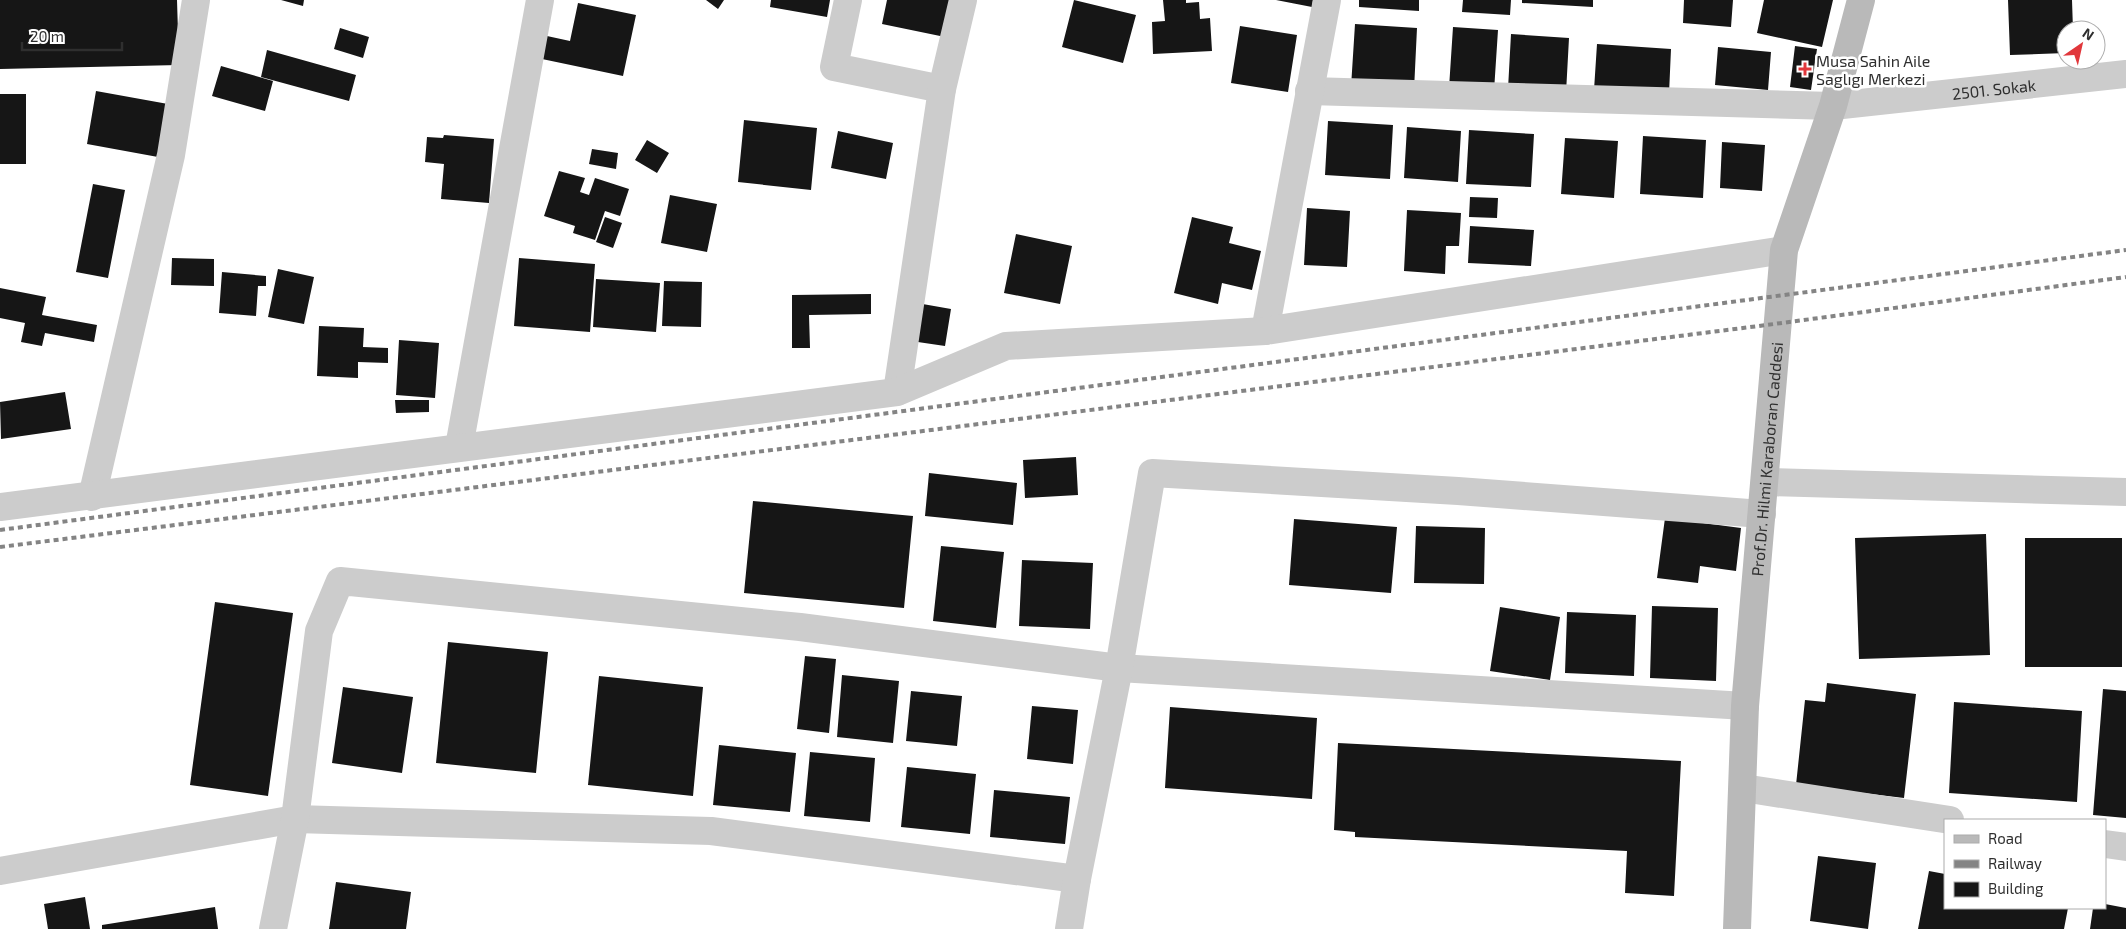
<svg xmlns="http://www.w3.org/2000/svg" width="2126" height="929" font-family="'Exo 2',sans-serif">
<rect width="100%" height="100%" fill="#fff"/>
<path fill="#161616" d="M0 0H177L179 65 0 69Z
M281 0H304L303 6Z
M706 0H724L718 9Z
M771 0H830L827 17 770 7Z
M887 0H953L945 37 882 24Z
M1074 0 1136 15 1123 63 1062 47Z
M1163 0H1186V3L1199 2 1200 19 1210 18 1212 51 1153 54 1152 22 1165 21Z
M1276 0H1313L1312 7Z
M1359 0H1419V11L1359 7Z
M1463 0H1511L1510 15 1462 12Z
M1522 0H1593V7L1522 3Z
M1684 0H1733L1731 27 1683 23Z
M1764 0H1833L1822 47 1757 33Z
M2008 0H2072L2073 30H2066V53L2010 55Z
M578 3 636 15 623 76 542 59 547 36 570 41Z
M1355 24 1417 28 1414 90 1351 87Z
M1240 26 1297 35 1288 92 1231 83Z
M1453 27 1498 30 1494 91 1449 88Z
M340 28 369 37 363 58 334 49Z
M1511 34 1569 38 1566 93 1508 89Z
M1597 44 1671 49 1669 94 1594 90Z
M1795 46 1817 49 1811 90 1790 87Z
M1718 47 1771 52 1768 90 1715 85Z
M267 50 356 75 349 101 261 77Z
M221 66 273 81 265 111 212 96Z
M96 91 168 104 158 157 87 144Z
M0 94H26V164H0Z
M744 120 817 128 811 190 738 182Z
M1328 121 1393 125 1390 179 1325 175Z
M1407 127 1461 131 1458 182 1404 178Z
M1469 130 1534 134 1531 187 1466 184Z
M838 131 893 143 886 179 831 168Z
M444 135 494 139 489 203 441 199 444 164 425 162 427 137 443 138Z
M1643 136 1706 140 1703 198 1640 194Z
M1565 138 1618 141 1614 198 1561 194Z
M647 140 669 153 657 173 635 160Z
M1722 142 1765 145 1762 191 1720 188Z
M592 149 618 153 616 169 589 164Z
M559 171 585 178 580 192 589 195 595 178 629 189 620 216 605 211 595 240 573 233 575 226 544 216Z
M93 184 125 190 108 278 76 272Z
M670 195 717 204 707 252 661 243Z
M1470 197 1498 198 1497 218 1469 217Z
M1307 208 1350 211 1347 267 1304 265Z
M1407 210 1461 213 1459 246H1446L1445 274 1404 271Z
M605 217 622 223 613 248 596 242Z
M1192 217 1233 227 1229 243 1261 251 1252 290 1222 283 1218 304 1174 293Z
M1470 226 1534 230 1531 266 1468 263Z
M1016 234 1072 246 1060 304 1004 293Z
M172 258 214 259V286L171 285Z
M519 258 595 264 590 332 514 326Z
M278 269 314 277 304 324 268 317Z
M222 272 266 276V286H258L256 316 219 313Z
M596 279 660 283 656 332 593 327Z
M664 281 702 282 701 327 662 326Z
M0 288 46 297 42 315 97 325 94 342 45 333 42 346 21 342 25 323 0 318Z
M871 294V314L809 315 810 348H792V295Z
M917 303 951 309 945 346 911 341Z
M319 326 364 328 363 347 388 348V363L358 362V378L317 376Z
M399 340 439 343 435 398 396 395Z
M65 392 71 429 1 439 0 402Z
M395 400H429V412L396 413Z
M1076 457 1078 495 1025 498 1023 460Z
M929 473 1017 483 1013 525 925 516Z
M753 501 913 516 904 608 744 593Z
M1665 518 1741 528 1736 571 1700 566 1698 583 1657 578Z
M1294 519 1397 527 1391 593 1289 585Z
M1416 526 1485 528 1484 584 1414 583Z
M1986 534 1990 655 1859 659 1855 538Z
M2025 538H2122V667H2025Z
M941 546 1004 552 996 628 933 621Z
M1022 560 1093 563 1090 629 1019 626Z
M215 602 293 613 268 796 190 785Z
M1652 606 1718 608 1716 681 1650 678Z
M1500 607 1560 617 1550 680 1490 671Z
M1567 612 1636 615 1634 676 1565 673Z
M448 642 548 652 536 773 436 763Z
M805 656 836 659 829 733 797 729Z
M842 675 899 681 893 743 837 737Z
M599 676 703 687 693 796 588 785Z
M1827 683 1916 694 1904 798 1796 785 1805 700 1825 702Z
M343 687 413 697 402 773 332 763Z
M2103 689 2126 691V818L2093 815Z
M911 691 962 696 957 746 906 741Z
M1954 702 2082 711 2077 802 1949 793Z
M1032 706 1078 710 1073 764 1027 759Z
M1170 707 1317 718 1312 799 1165 788Z
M1338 743 1681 761 1674 896 1625 893 1627 851 1355 837V832L1334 830Z
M719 745 796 753 790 812 713 805Z
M810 752 875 758 870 822 804 816Z
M907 767 976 774 970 834 901 827Z
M994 790 1070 797 1065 844 990 837Z
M1818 856 1876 863 1868 929 1810 921Z
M1929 871 1945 874V908H2068L2064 929H1918Z
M336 882 411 892 406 929H329Z
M85 897 90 929H48L44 904Z
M2105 904 2126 908V929H2090L2093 908H2105Z
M215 907 218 929H102V925Z"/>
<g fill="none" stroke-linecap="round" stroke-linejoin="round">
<g stroke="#ccc" stroke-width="28">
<path d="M848 0 834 67 942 89"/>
<path id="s1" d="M1309 91 1833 106 2126 74"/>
<path d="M1265 331 1327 0"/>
<path d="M897 392 942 89 963 0"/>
<path d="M459 447 540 0"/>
<path d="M1766 482 2126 492"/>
<path d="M92 497 171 155 196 0"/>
<path d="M0 507 897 392 1006 346 1265 331 1784 250"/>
<path d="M1743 788 1950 820"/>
<path d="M2105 844 2126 847"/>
<path d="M0 871 295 819 711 831 1077 879"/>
<path d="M273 929 295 819 319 631 340 581 800 627 1119 668 1745 706"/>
<path d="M1069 929 1077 879 1119 668 1152 473 1458 491 1762 514"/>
</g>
<path stroke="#b9b9b9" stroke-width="28" id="s2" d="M1737 929 1745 706 1784 250 1833 106 1861 0"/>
<path stroke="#848484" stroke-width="4" stroke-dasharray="5 4" stroke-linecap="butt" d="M0 530 2126 250
M0 547 1759 326 2126 277"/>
</g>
<path fill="#e1373b" stroke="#fff" stroke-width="2" d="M1802.5 61.5h5v5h5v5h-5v5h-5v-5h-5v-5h5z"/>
<g text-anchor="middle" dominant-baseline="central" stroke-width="5" stroke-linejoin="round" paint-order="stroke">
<g font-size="16" fill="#2f2f2f" stroke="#fff" text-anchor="start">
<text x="1816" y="60">Musa Sahin Aile<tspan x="1816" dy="18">Saglıgı Merkezi</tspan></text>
</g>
<g font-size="16" fill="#2f2f2f" stroke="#fff">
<text stroke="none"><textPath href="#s1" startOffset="686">2501. Sokak</textPath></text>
<text stroke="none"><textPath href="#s2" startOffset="471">Prof.Dr. Hilmi Karaboran Caddesi</textPath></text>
</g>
</g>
<rect x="1944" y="819" width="162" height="90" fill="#ffffff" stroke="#acacac"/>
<rect x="1954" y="835" width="25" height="8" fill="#b9b9b9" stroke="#acacac"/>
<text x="1988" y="844" font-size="15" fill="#2f2f2f">Road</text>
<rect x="1954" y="860" width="25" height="8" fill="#848484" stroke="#acacac"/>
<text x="1988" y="869" font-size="15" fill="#2f2f2f">Railway</text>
<rect x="1954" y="882" width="25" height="15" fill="#161616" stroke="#acacac"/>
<text x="1988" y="894" font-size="15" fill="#2f2f2f">Building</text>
<g transform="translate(2081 45) rotate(34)"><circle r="24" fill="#ffffff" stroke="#acacac"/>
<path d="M0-4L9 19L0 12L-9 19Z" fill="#e1373b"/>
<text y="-8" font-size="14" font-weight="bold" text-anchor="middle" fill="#2f2f2f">N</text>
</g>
<path d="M22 42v8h100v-8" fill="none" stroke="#2f2f2f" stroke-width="2.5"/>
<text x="30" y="42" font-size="15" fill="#2f2f2f" stroke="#ffffff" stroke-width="4" paint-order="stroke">20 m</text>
</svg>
